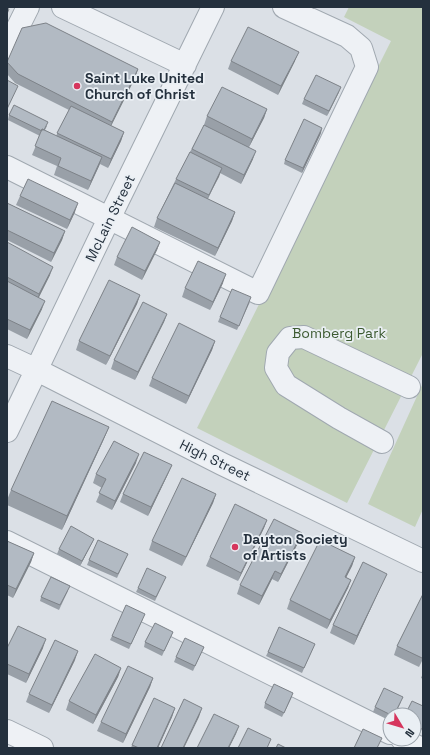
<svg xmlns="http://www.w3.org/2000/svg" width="430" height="755" font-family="'Space Grotesk',sans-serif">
<rect width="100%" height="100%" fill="#dbe0e6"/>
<path fill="#c3d1bb" d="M349 7H423V353L347 503 197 428 391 41 344 17Z
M423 383V509L415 527 368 504Z"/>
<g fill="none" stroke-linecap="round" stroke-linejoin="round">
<g stroke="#a0a8b0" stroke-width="24">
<path id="minor" d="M63 7 185 65
M7 49 28 7
M7 167 258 293 367 67 361 48 347 36 284 7
M7 356 37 370 222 464 423 561
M7 431 103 231 213 7
M382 442 339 418 286 385 276 368 278 353 290 338 304 337 409 387
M7 542 390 733
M7 731 42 748
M402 739 420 748"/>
</g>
<use href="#minor" stroke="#eef1f5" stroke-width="22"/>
</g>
<path fill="#99a0a8" d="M309 7H315L314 9Z
M7 61 138 69 135 78 111 126 124 132 121 141 108 168 100 164 88 190 54 175 57 166 32 155 40 136 8 120 9 115 47 126 45 130 56 136 69 110 15 83 7 74Z
M231 61H295L278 95 228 69Z
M339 92 327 116 302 104 304 99Z
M267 109 264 118 249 147 253 159 241 184 220 173 208 199 235 212 232 221 215 256 154 227 157 218 176 179 204 125 207 116Z
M321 133 302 173 284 164 285 160Z
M20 196 75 212 67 229 16 205Z
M7 203 65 231 62 240 51 262 7 240Z
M7 242 50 275 39 297 42 309 27 339 7 329Z
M160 242 157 250 142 280 114 265 117 257Z
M223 283 210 310 182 297 185 288Z
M140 295 137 304 106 365 76 350 79 341Z
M250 302 237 330 218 322 220 317Z
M167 314 164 322 135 380 111 369 114 360Z
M215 341 212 350 186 404 149 386 152 378Z
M109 427 103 441 62 530 7 505V500L11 490Z
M136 463 112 510 96 502 102 488 93 483 96 474Z
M172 465 168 474 148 516 120 502 123 494Z
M216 494 213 503 182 566 149 550 152 541Z
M267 520 264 528 238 581 206 566 210 557Z
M302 533 299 541 278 582 272 579 259 605 237 594 240 585Z
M94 539 92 543 80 566 57 554 59 549Z
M7 541 34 553 31 562 13 598 7 595Z
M128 554 117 578 87 565 89 560Z
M355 557 352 566 346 577 351 580 348 588 327 629 287 609 290 600Z
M387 574 383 582 354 645 330 633 333 625Z
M166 577 155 601 136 592 138 588Z
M68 591 59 610 40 601 41 597Z
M423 594V659L419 667 394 655 397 646Z
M143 619 129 649 110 640 112 636Z
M173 632 162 656 144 647 145 642Z
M204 647 193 671 174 662 176 657Z
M7 648H43L26 683 7 674Z
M313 648 302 673 266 656 268 652Z
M75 660 49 713 26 702 29 694Z
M121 668 118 677 93 724 66 710 69 701Z
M423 673V679L421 678Z
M153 678 150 687 123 743 97 731 101 722Z
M292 697 282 717 264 708 265 703Z
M401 702 395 715H390V720L373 712 375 707Z
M423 706V727L420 733 414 730V715Z
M175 708 172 717 158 748H131L132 745Z"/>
<path fill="#7d8288" d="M299 52 295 61 278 95 281 86Z
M138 69 135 78 109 130 112 122Z
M341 87 339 92 327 116 329 111Z
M267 109 264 118 249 147 252 139Z
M322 128 321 133 302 173 303 168Z
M124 132 121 141 108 168 111 159Z
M256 151 253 159 241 184 244 175Z
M102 157 99 166 88 190 91 181Z
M222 168 219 177 205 203 209 195Z
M78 203 75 212 67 229 70 220Z
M235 212 232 221 215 256 218 248Z
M65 231 62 240 51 262 54 253Z
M160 242 157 250 142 280 145 271Z
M53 267 50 275 36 303 39 294Z
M226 274 223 283 210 310 213 302Z
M140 295 137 304 106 365 110 356Z
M45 301 42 309 27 339 30 330Z
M167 314 164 322 135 380 138 372Z
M215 341 212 350 186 404 189 396Z
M109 427 103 441 62 530 67 516Z
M139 454 136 463 112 510 115 501Z
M172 465 168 474 148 516 151 507Z
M216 494 213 503 182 566 186 557Z
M267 520 264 528 238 581 241 573Z
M302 533 299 541 278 582 281 574Z
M94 539 92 543 80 566 82 561Z
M34 553 31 562 13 598 16 589Z
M355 557 352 566 342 586 345 577Z
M275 571 272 579 259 605 262 596Z
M387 574 383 582 354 645 357 636Z
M351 580 348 588 327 629 330 620Z
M46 639 43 648 26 683 29 674Z
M78 651 75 660 49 713 52 705Z
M121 668 118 677 93 724 96 715Z
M153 678 150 687 123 743 126 734Z
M175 708 172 717 158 748H157Z
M202 708 199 717 184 748H183Z
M239 726 236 734 229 748H228Z"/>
<path fill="#b2bac3" stroke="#7d8288" d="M7 8 9 9 7 14Z
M46 23 138 69 112 122 18 74 7 62 22 28Z
M248 27 299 52 281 86 231 61Z
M316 75 341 87 329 111 304 99Z
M7 80 18 86 7 109Z
M222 87 267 109 252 139 207 116Z
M14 105 48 122 44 130 42 129V131L9 115Z
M71 106 124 132 111 159 57 133Z
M304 119 322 128 303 168 285 160Z
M204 125 256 151 244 175 192 149Z
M42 129 102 157 91 181 58 166 61 158 35 146Z
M190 152 222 168 209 195 176 179Z
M28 179 78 203 70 220 20 196Z
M175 183 235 212 218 248 157 218Z
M7 203 65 231 54 253 7 230Z
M132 227 160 242 145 271 117 257Z
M7 242 53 267 39 294 7 277Z
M198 261 226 274 213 302 185 288Z
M109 280 140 295 110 356 79 341Z
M7 281 45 301 30 330 7 319Z
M232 289 251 297 239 326 220 317Z
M143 302 167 314 138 372 114 360Z
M179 323 215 341 189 396 152 378Z
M52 401 109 427 67 516 11 490Z
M114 441 139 454 115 501 99 493 106 479 96 474Z
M144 452 172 465 151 507 123 494Z
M182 478 216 494 186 557 152 541Z
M235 504 267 520 241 573 210 557Z
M274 519 302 533 281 574 275 571 262 596 240 585Z
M71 526 94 539 82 561 59 549Z
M98 540 128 554 118 574 89 560Z
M320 540 355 557 345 577 351 580 330 620 290 600Z
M7 541 34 553 16 589 7 585Z
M363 562 387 574 357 636 333 625Z
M147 568 166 577 156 597 138 588Z
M51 577 70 586 60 605 41 597Z
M423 594V657L422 658 397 646Z
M126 605 145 614 131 644 112 636Z
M155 623 173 632 164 651 145 642Z
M18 626 46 639 29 674 7 664V648Z
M279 627 315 644 304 668 268 652Z
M185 638 204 647 195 666 176 657Z
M55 640 78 651 52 705 29 694Z
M95 654 121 668 96 715 69 701Z
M128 666 153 678 126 734 101 722Z
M274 684 293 693 284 713 265 703Z
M384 688 403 697 394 715H391L375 707Z
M154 698 175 708 157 748H139L132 745Z
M184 699 202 708 183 748H161Z
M412 701 423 706V726L422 729 414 725V715H405Z
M214 714 239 726 228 748H197Z
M248 728 271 739 267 748H238Z
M363 729 382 738 377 748H354Z
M278 744 286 748H276Z"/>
<g fill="#d6355d" stroke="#eaeff4" stroke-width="1.5">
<circle cx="77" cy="86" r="4"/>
<circle cx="235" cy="547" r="4"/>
</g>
<g text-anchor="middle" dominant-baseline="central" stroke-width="3.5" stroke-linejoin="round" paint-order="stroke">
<g font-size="14" font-weight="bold" fill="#24303d" stroke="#eaeff4" text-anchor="start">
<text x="85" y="78">Saint Luke United<tspan x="85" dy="16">Church of Christ</tspan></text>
<text x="243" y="539">Dayton Society<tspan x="243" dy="16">of Artists</tspan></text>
</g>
<g font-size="14" fill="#24303d" stroke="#eaeff4">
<text transform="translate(110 218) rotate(-64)">McLain Street</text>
<text transform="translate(215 460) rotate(26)">High Street</text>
</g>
<g font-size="14" fill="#3c5a31" stroke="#eaeff4">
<text x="339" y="333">Bomberg Park</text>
</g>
</g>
<rect width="430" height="755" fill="none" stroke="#24303d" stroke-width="16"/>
<g transform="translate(402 727) rotate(128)"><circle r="19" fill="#eaeff4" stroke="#9ba3ab"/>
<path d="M0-3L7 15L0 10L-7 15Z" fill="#d6355d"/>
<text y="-6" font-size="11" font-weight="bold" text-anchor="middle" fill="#24303d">N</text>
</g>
</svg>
